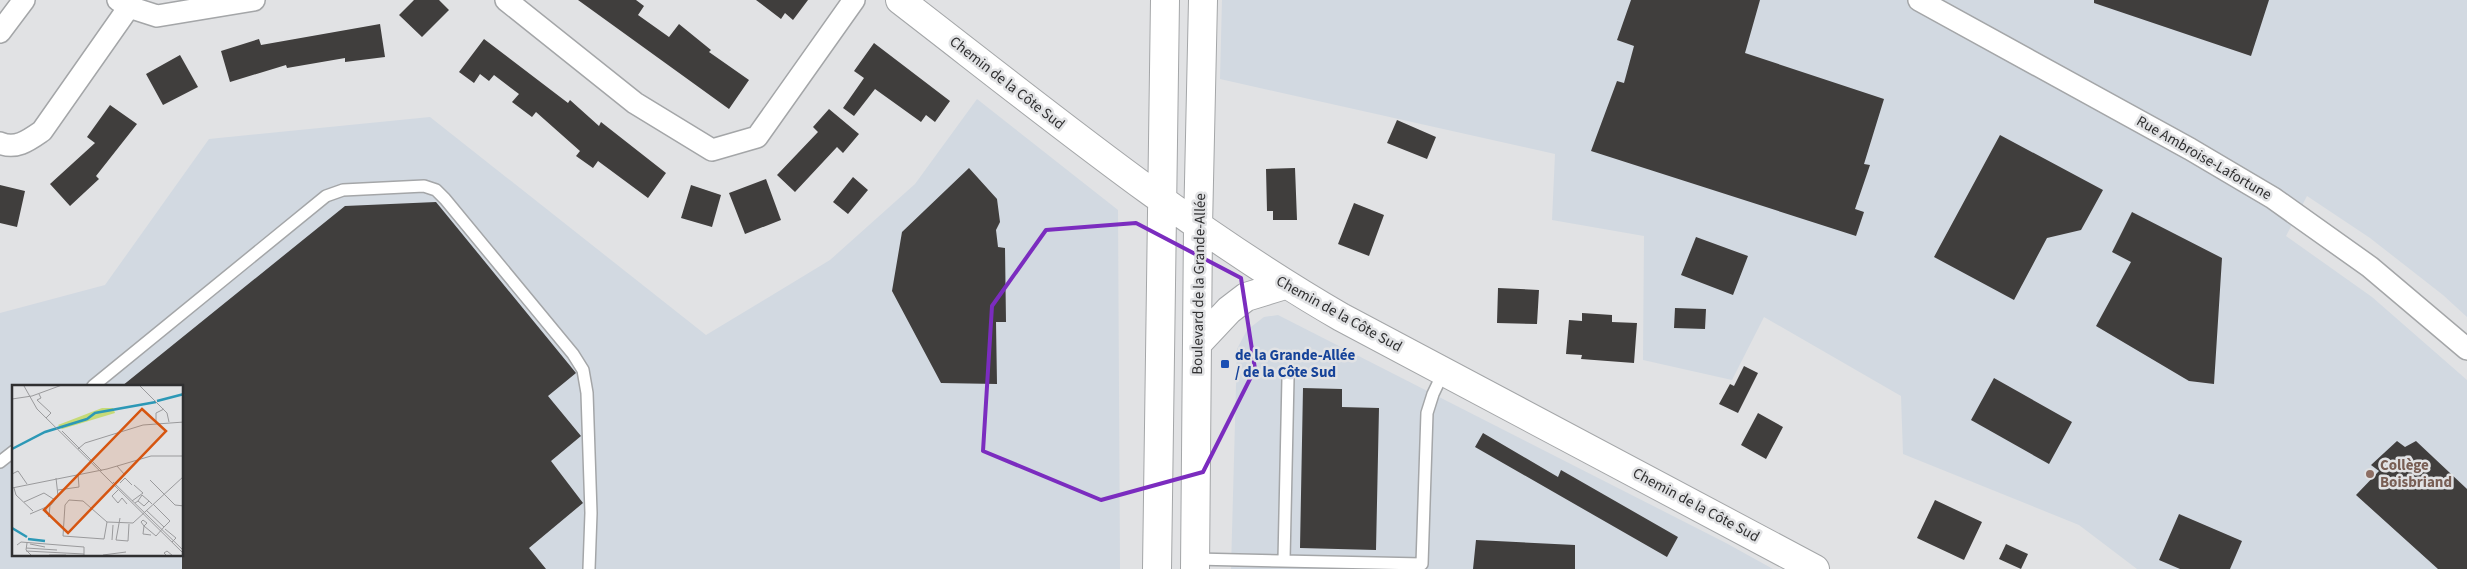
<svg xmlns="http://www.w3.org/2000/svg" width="2467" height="569" font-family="'Source Sans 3',sans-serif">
<rect width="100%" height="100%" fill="#e1e2e4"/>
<path fill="#d2d9e1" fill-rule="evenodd" d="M1222 0H2467V317L2443 295 2370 238 2307 196 2286 236 2372 297 2467 380V569H2137L2079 525 1903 454 1901 396 1764 317 1732 380 1643 360 1644 236 1552 220 1555 154 1220 79Z
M977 99 1118 210 1120 569H0V313L105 285 209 139 430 117 706 335 830 260 915 184ZM14 386H182V555H14Z
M1278 315 1726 543 1773 569H1231L1237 349 1247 330 1264 317Z"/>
<path fill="#403e3d" d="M414 0H439L449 10 422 37 399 15Z
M578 0H636L644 6 638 15 669 37 679 24 711 50 709 52 749 80 729 109Z
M756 0H808L793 20 785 13 781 19Z
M1631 0H1760L1745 53 1884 99 1864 164 1870 165 1855 209 1864 212 1856 236 1591 151 1617 81 1624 83 1634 46 1617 40Z
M2094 0H2269L2251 56 2094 3Z
M380 24 385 57 345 62V58L287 68 286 65 230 82 221 51 259 39 261 45Z
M484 39 568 103 570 100 599 126 601 122 666 173 648 198 598 161 593 168 576 156 580 151 536 112 532 117 512 102 519 94 494 75 489 81 480 74 474 83 459 72Z
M874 43 950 101 935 122 926 115 921 122 875 89 854 116 843 108 864 78 854 71Z
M180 55 198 87 163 105 146 74Z
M110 105 137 124 96 176 99 179 70 206 50 184 95 143 87 137Z
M829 109 859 134 843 153 837 147 795 192 777 175 818 132 813 127Z
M1397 120 1436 137 1427 159 1387 143Z
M2000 135 2103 190 2081 230 2047 238 2014 300 1934 257Z
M969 168 997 199 1000 222 996 230 998 247 1005 248 1006 322H996L997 384 941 383 892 291 902 232Z
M1295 168 1297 220H1273V211H1267L1266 169Z
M853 177 868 190 848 214 833 202Z
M766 179 781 220 745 234 729 193Z
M0 185 25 191 17 227 0 223Z
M691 185 721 195 712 227 681 218Z
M436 202 576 373 548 396 581 436 551 461 583 503 529 548 546 569H182V386H122L345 206Z
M1354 203 1384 215 1369 256 1338 244Z
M2132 212 2222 258 2214 384 2189 381 2096 326 2131 262 2112 252Z
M1696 237 1748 256 1733 295 1681 275Z
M1498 288 1539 290 1537 324 1497 323Z
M1675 308 1706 309 1705 329 1674 328Z
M1582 313 1612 315V322L1637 323 1634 363 1581 359 1582 355 1566 354 1569 320 1582 321Z
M1744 366 1758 373 1738 413 1719 404 1730 384 1734 386Z
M1994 378 2072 422 2049 464 1971 420Z
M1303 388 1342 389V407L1379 408 1376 550 1300 548Z
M1758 413 1783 427 1766 459 1741 445Z
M1483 433 1558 477 1561 470 1678 537 1667 557 1475 447Z
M2397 441 2405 447 2416 441 2467 489V569H2438L2356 495 2379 471 2371 465Z
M1935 500 1982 522 1964 560 1917 538Z
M2179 514 2242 541 2230 569H2180L2159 560Z
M1476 540 1575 545V569H1473Z
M2006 544 2028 554 2021 569 1999 559Z"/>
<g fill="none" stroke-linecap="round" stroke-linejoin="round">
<g stroke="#a4a6a8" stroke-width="14">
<path id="lane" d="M93 386 326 196 343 190 424 186 436 190 445 199 573 354 583 370 587 393 591 513 589 569
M0 462 14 451
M1195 559 1422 564 1427 413 1433 394 1444 371
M1284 560 1288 378"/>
</g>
<g stroke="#a4a6a8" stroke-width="24">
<path id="street" d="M118 0 129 7 157 16 254 0
M506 0 635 103 712 150 757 137 854 0
M1919 0 2190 149 2273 198 2370 267 2467 349
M0 32 24 0
M0 143C16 150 29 140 42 131L129 7"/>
</g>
<g stroke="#a4a6a8" stroke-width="30">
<path id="secondary" d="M900 0C1044 111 1184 226 1341 317L1815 569
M1198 343 1229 310 1246 297 1285 285
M1157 569 1165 0
M1195 569 1198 227 1203 0"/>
</g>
<use href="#lane" stroke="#fff" stroke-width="11"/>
<use href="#street" stroke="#fff" stroke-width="21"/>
<use href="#secondary" stroke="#fff" stroke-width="28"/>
</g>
<path fill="none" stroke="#7b2cbf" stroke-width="4" stroke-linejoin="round" d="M1136 223 1241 278 1255 369 1203 472 1101 500 983 451 992 306 1046 230Z"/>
<rect fill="#1a4fb4" stroke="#e1e2e4" stroke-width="2" x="1220" y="359" width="10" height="10" rx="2.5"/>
<circle fill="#8d6e63" stroke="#e1e2e4" stroke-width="2" cx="2370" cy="474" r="5"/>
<g text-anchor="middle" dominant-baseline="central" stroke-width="5" stroke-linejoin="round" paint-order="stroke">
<g font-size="15" fill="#2f2f30" stroke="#e1e2e4">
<text transform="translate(1007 83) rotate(38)">Chemin de la Côte Sud</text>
<text transform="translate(2204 158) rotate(30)">Rue Ambroise-Lafortune</text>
<text transform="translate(1199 284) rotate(-89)">Boulevard de la Grande-Allée</text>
<text transform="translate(1339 314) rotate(29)">Chemin de la Côte Sud</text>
<text transform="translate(1696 505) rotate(28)">Chemin de la Côte Sud</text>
</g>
<g font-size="15" font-weight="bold" fill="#164399" stroke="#e1e2e4" text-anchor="start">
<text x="1235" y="355">de la Grande-Allée<tspan x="1235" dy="17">/ de la Côte Sud</tspan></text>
</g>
<g font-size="15" font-weight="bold" fill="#785e54" stroke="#e1e2e4" text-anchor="start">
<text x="2380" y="465">Collège<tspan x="2380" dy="17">Boisbriand</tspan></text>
</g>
</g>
<g transform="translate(12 385)">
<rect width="171" height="171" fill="#e1e2e4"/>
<path d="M90 23H101L103 28 50 44 46 40Z" fill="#c6da77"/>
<path fill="none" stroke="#2c98b6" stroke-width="2.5" d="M145 16 172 9M0 64 33 47 75 34 83 28 144 17M0 143 15 152M16 154 33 156"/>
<path fill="none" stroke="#9a9a9c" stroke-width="1" d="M127 0 155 28 157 37M12 1 25 24 172 169M27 9 29 13 25 15 39 28 34 33M0 14 20 11 50 0M144 38V28L152 24M50 46 90 86M66 64 73 58 131 40 172 37M0 89 6 86 15 99M138 95 163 120 172 121M101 97 172 166M103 98 112 89 105 81M108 98 113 93 120 100M0 103 95 84 139 71H172M2 103 4 110 21 126M46 105 67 102 66 89M106 105 100 111 106 118 110 113 115 119M57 115 71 116 95 137 92 154 51 151 53 120ZM120 116 131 108 122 100M126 116 130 110 137 116M12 117 32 108 43 115M123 118 126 116 132 121 137 116 140 119M141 119 158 136 152 142M33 122 37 132 38 120M18 129 39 120 46 111 44 93M108 133 104 155 116 156 117 139M131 135 135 138 132 141 129 137ZM95 137 121 138 172 91M132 141 144 151 152 142 134 125M132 141 131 149 139 150M153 144 164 153 160 157M100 155 101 140M15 158 14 165 20 171M18 159 33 162M5 160 9 157 72 162V171M14 163 45 165M14 166 72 169M37 170H54M91 170 114 167M155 171 152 168 155 166 161 171"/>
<path fill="#d65510" fill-opacity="0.15" stroke="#d65510" stroke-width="2.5" d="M130 24 154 46 56 148 32 125Z"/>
<rect width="171" height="171" fill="none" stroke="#2f2f30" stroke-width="2.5"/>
</g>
</svg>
